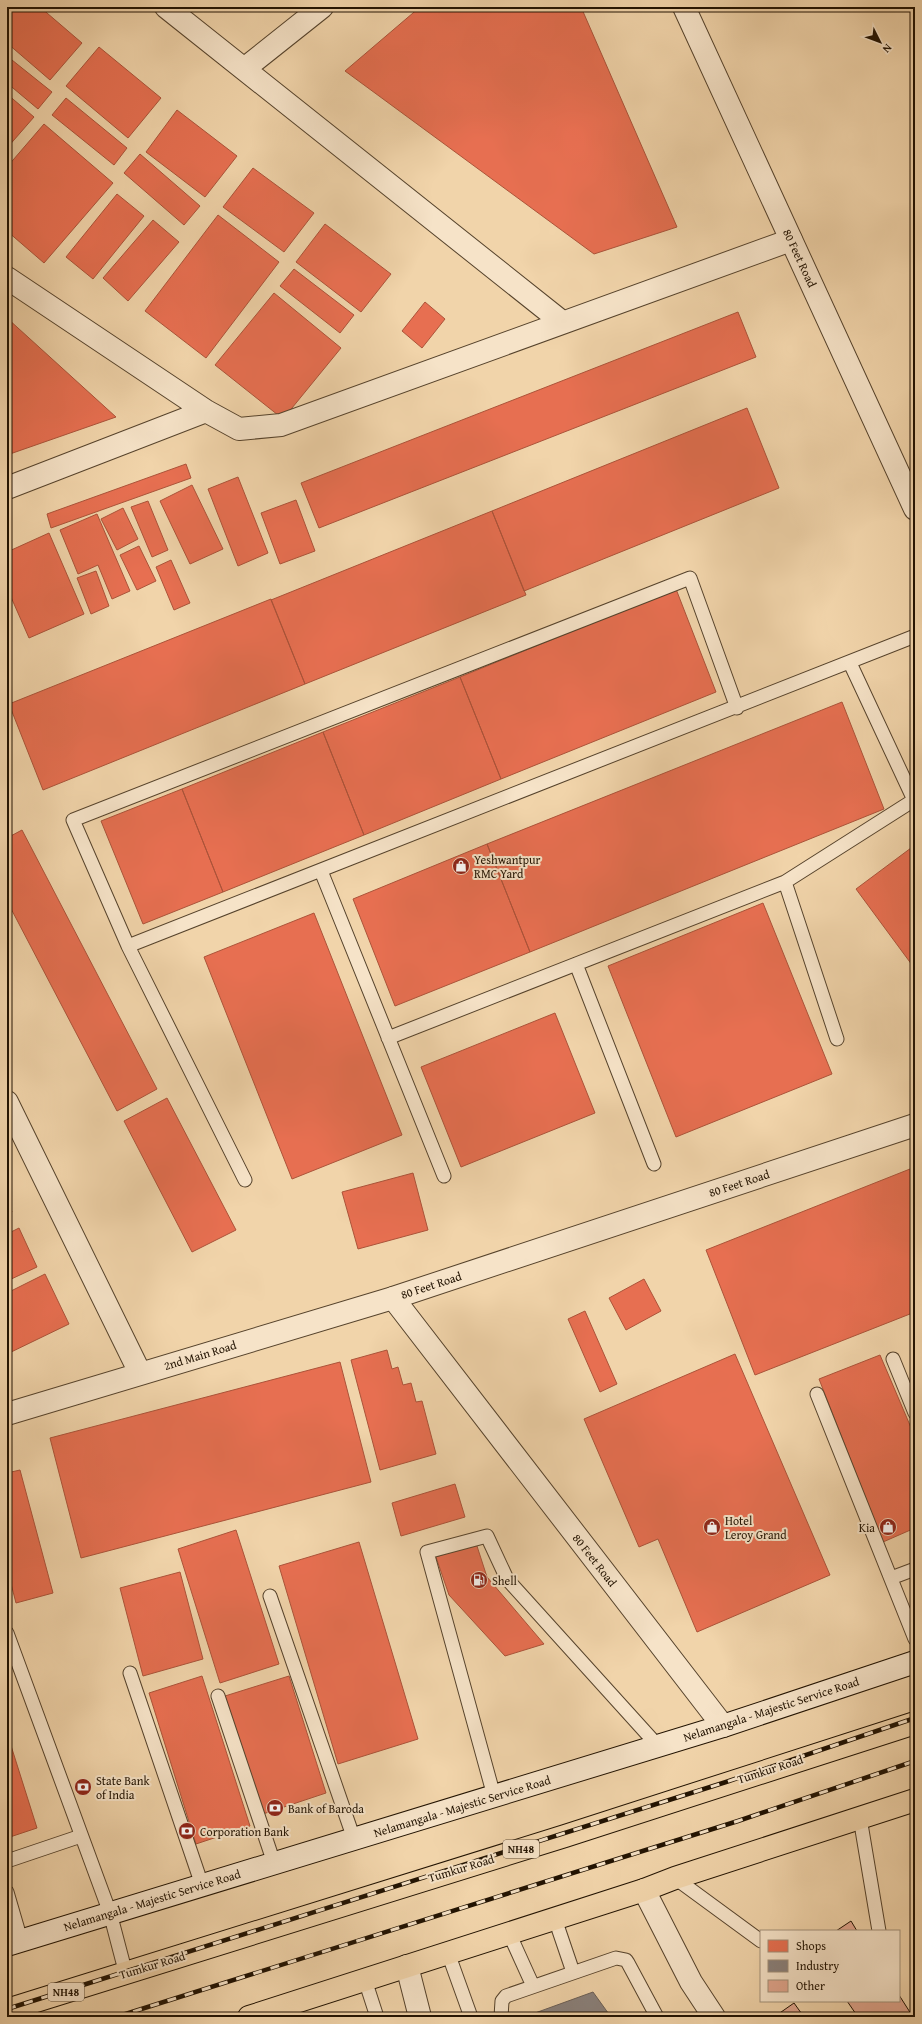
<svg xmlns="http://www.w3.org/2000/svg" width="922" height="2024" font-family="'Gentium Book Plus',serif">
<rect width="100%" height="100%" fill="#f1d4aa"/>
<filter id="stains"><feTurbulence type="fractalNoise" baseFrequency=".005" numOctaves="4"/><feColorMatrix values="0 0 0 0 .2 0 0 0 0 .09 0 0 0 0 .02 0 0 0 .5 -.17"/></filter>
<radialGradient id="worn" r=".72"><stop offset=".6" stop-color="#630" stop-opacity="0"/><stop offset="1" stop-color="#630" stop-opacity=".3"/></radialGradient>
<path fill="#e76f51" stroke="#ac5339" d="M14 7H40L82 43 50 80 7 43V15Z
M420 7H581L677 227 594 254 345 71Z
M99 47 161 98 128 138 66 86Z
M7 56 52 92 38 109 7 83Z
M7 94 34 117 7 148Z
M66 98 127 148 114 165 52 115Z
M177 110 237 156 205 197 146 152Z
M44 124 113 183 44 263 7 231V167Z
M140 154 200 206 184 225 124 173Z
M253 168 314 213 284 252 223 207Z
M117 194 144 216 93 279 66 257Z
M218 215 279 262 206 358 145 311Z
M153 220 179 242 128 301 103 278Z
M325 224 391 274 361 312 296 262Z
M294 269 354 315 340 333 280 286Z
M274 293 341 348 283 419 215 365Z
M425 302 445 319 422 348 402 331Z
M738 312 756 357 319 528 301 483Z
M7 318 116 417 7 455Z
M747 408 779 488 524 591 492 511Z
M186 464 191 478 51 528 47 514Z
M238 477 268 553 238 566 208 489Z
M192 485 223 549 190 564 160 501Z
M296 500 315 551 280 564 261 513Z
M148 501 168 550 152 557 131 507Z
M123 508 138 539 117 550 101 519Z
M492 511 526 595 305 684 271 600Z
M97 514 130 591 112 599 98 565 78 574 60 530Z
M49 533 84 614 29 638 7 588V552Z
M139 546 156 581 137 590 120 555Z
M171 560 190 603 174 610 156 567Z
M96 571 109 606 91 614 77 578Z
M676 589 716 692 501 779 460 677Z
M271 599 305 684 43 790 9 704Z
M460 677 501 779 364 835 323 732Z
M842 702 884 809 530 952 487 844Z
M323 732 364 835 223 892 182 789Z
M182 789 223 892 143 924 101 821Z
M22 830 157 1089 117 1111 7 901V838Z
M487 844 530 952 395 1006 353 899Z
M915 845V969L856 889Z
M763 903 832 1074 676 1137 608 966Z
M314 913 402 1135 292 1179 204 957Z
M555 1013 595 1113 461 1167 421 1067Z
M167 1098 236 1230 192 1252 124 1121Z
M915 1167V1312L755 1375 706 1250Z
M413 1173 428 1230 358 1249 342 1192Z
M7 1201 12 1212 7 1215Z
M19 1228 37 1267 7 1281V1234Z
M45 1274 69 1324 7 1354V1293Z
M644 1279 661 1311 626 1330 609 1298Z
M585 1311 617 1384 600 1392 568 1319Z
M387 1350 392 1369 398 1367 403 1385 411 1383 416 1402 422 1401 436 1454 380 1470 351 1360Z
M735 1354 830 1575 697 1632 658 1539 639 1547 584 1419Z
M880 1355 915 1437V1528L883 1542 819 1379Z
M340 1362 371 1482 81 1558 50 1438Z
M915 1379V1395L909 1382Z
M20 1470 53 1593 16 1603 7 1568V1473Z
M455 1484 465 1517 401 1536 392 1503Z
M236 1530 279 1664 220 1683 178 1549Z
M359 1542 418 1739 338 1764 279 1566Z
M476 1543 487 1577 544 1644 505 1656 449 1595 436 1557Z
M180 1572 203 1659 143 1676 120 1588Z
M202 1676 250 1826 196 1844 149 1693Z
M289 1676 326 1793 263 1814 225 1696Z
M7 1733 37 1828 7 1838Z"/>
<path fill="#8a817c" stroke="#6b6057" d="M593 1992 611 2017H524Z"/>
<path fill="#e1a68e" stroke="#221302" d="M851 1921 857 1931H836Z
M899 1995 913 2017H858L847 2001H899Z
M794 2003 804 2017H774Z"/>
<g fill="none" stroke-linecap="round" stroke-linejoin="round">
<g stroke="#56432c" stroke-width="15">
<path id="service" d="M321 871 444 1176
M785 882 837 1039
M128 946 915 636
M576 964 654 1164
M388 1038 785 882 914 800 850 663
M245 1180 128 946 73 820 690 578 737 708
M893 1359 915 1413
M817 1394 915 1639
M891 1578 915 1569
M270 1596 354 1839
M7 1633 110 1913 126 1974
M130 1673 202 1885
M218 1696 274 1863
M494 1796 427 1552 487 1536 507 1579 658 1746
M860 1818 879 1931
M7 1861 81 1836
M675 1878 761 1941
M7 1892 21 1940
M555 1919 573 1972
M509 1933 533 1986
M448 1953 471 2017
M365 1980 377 2017
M501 2017 502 2001 506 1996 616 1958 626 1960 628 1963 657 2017"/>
</g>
<g stroke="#56432c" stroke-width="24">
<path id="minor" d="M166 7 562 322
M244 69 322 7
M7 278 206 411 239 429 281 425 791 240
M7 488 206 411
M7 1102 140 1373
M393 1298 723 1726
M644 1890 691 1982 714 2017
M407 1966 420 2017"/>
</g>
<g stroke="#56432c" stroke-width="24">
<path id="tertiary" d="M684 7 915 509
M7 1414 393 1298 915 1125"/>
</g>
<g stroke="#221302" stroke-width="24">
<path id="secondary" d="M7 1945 723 1726 915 1662"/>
</g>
<g stroke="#221302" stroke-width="24">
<path id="trunk" d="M7 2010 565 1836 915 1723
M249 2017 644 1890 675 1878 915 1800"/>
</g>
<use href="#service" stroke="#f6e3c8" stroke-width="13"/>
<use href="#minor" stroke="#f6e3c8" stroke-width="22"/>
<use href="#tertiary" stroke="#f6e3c8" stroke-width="22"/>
<use href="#secondary" stroke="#f6e3c8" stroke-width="22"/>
<use href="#trunk" stroke="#f1d4aa" stroke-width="22"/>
<g stroke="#221302" stroke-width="4.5">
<path id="rail" d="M7 2009 726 1782 915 1718
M116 2017 738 1821 915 1761"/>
</g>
<use href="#rail" stroke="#f6e3c8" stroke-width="3" stroke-dasharray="9" stroke-linecap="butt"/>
</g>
<defs>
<g id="shop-disc" transform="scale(0.9)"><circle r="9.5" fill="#8f2418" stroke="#f6e3c8"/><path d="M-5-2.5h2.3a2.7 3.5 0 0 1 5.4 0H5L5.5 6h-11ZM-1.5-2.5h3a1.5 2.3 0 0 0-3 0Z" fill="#fff"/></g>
<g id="fuel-disc" transform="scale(0.9)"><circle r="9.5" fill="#8f2418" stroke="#f6e3c8"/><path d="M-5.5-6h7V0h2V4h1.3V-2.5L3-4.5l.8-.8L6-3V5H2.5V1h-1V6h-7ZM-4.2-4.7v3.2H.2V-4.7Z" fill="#fff"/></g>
<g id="bank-disc" transform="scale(0.9)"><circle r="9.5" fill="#8f2418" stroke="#f6e3c8"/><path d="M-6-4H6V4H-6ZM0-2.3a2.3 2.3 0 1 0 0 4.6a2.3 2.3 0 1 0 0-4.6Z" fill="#fff"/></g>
</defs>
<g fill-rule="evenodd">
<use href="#shop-disc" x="461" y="866"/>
<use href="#shop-disc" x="712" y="1527"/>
<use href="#shop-disc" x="888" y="1527"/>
<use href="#fuel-disc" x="479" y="1580"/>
<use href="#bank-disc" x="83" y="1787"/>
<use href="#bank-disc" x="275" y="1808"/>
<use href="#bank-disc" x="187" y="1831"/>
</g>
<g text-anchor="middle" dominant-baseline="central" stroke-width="4" stroke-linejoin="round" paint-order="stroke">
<g fill="#f6e3c8" stroke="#62513d" stroke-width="1">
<rect x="503" y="1840" width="36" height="18" rx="3"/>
<rect x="48" y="1983" width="36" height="18" rx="3"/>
</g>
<g font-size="11" font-weight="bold" fill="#221302">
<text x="521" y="1849">NH48</text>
<text x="66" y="1992">NH48</text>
</g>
<g font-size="12" fill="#221302" stroke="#f6e3c8">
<text transform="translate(800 258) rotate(65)">80 Feet Road</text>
<text transform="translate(739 1183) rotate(-18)">80 Feet Road</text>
<text transform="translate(431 1285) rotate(-18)">80 Feet Road</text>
<text transform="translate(200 1355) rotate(-17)">2nd Main Road</text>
<text transform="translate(595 1560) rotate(52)">80 Feet Road</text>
<text transform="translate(771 1709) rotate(-18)">Nelamangala - Majestic Service Road</text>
<text transform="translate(770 1769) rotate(-18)">Tumkur Road</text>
<text transform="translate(462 1806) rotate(-17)">Nelamangala - Majestic Service Road</text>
<text transform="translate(461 1868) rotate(-17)">Tumkur Road</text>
<text transform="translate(152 1900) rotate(-17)">Nelamangala - Majestic Service Road</text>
<text transform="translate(152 1965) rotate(-17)">Tumkur Road</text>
</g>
<g font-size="12" fill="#221302" stroke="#f6e3c8" text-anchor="start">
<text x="474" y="859">Yeshwantpur<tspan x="474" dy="14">RMC Yard</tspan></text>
<text x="725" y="1520">Hotel<tspan x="725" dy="14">Leroy Grand</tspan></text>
<text x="875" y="1527" text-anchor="end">Kia</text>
<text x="492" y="1580">Shell</text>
<text x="96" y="1780">State Bank<tspan x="96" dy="14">of India</tspan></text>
<text x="288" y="1808">Bank of Baroda</text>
<text x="200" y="1831">Corporation Bank</text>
</g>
</g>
<rect width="922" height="2024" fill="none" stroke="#f1d4aa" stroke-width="24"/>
<rect x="8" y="8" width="906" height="2008" fill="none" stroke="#221302" stroke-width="2"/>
<rect x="12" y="12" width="898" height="2000" fill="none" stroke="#221302"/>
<rect x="760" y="1930" width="140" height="72" fill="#f6e3c8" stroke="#a19079"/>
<rect x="768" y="1940" width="20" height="12" fill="#e76f51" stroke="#a19079"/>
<text x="796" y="1950" font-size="12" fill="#221302">Shops</text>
<rect x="768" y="1960" width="20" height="12" fill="#8a817c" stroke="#a19079"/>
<text x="796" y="1970" font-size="12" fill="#221302">Industry</text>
<rect x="768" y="1980" width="20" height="12" fill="#e1a68e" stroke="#a19079"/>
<text x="796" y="1990" font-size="12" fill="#221302">Other</text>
<g transform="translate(880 42) rotate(132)" stroke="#f6e3c8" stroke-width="3" paint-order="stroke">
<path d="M0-3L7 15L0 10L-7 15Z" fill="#221302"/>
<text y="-6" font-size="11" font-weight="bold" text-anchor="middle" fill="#221302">N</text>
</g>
<rect width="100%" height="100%" filter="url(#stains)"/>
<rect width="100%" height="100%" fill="url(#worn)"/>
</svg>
